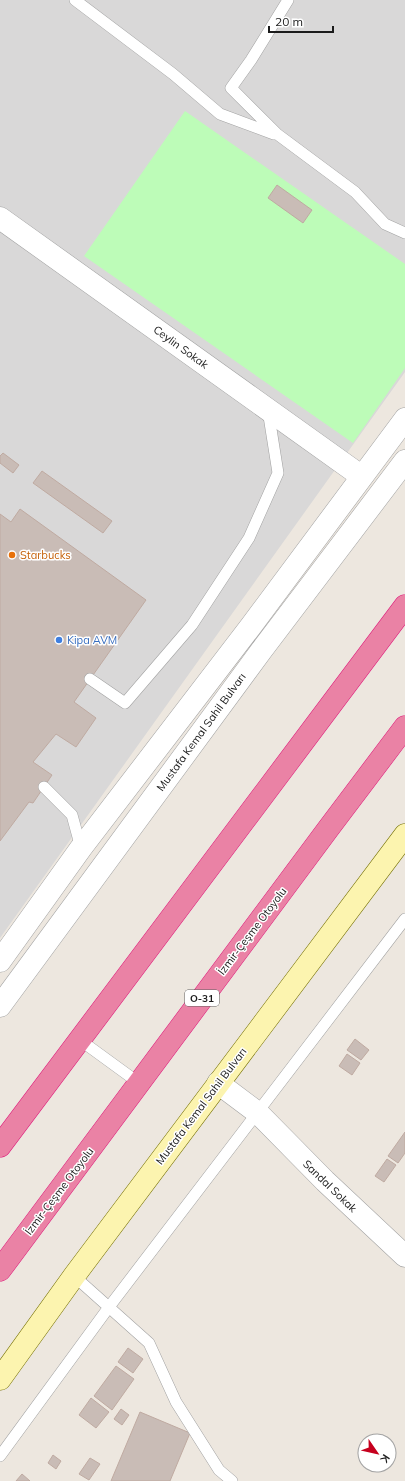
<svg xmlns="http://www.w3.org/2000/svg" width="405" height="1481" font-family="Mulish,sans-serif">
<rect width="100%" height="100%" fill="#ede7df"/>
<path fill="#d9d8d8" d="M0 0H405V372L0 938Z"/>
<path fill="#bdfcb8" d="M185 111 405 264V368L353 443 84 256Z"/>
<path fill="#c9bcb6" stroke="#bfaaa1" d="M277 185 312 210 303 223 268 198Z
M3 453 19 465 13 473 0 463V456Z
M42 471 112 521 103 533 33 483Z
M20 509 146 600 74 702 96 718 76 747 56 734 33 762 52 775 33 803 29 802 0 841V514L11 522Z
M355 1039 369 1050 361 1060 347 1050Z
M347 1054 360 1063 352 1075 339 1066Z
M405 1132V1153L398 1163 388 1156Z
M387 1159 396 1165 384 1182 375 1176Z
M128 1348 143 1359 133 1373 118 1362Z
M116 1366 134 1379 112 1410 94 1396Z
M91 1398 109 1412 96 1428 79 1415Z
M121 1409 129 1415 122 1425 114 1419Z
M140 1412 190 1433 170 1481H111Z
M53 1455 61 1461 56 1469 48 1463Z
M90 1458 100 1464 89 1480 79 1474Z
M22 1474 30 1481H16Z"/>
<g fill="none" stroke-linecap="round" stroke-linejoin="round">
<g stroke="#a2a2a2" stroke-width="12">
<path id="service" d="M75 0 173 74 220 114 274 134
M288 0 251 60 231 88 277 134 355 192 385 224 405 233
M90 679 125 703 192 625 249 538 278 473 268 410
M44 787 72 815 81 848
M80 1040 139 1083
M74 1276 149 1343 176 1402 219 1470 232 1481
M0 1456 109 1307 405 919"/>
</g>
<g stroke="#a2a2a2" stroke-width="23">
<path id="minor" d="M0 218 361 476
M218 1083 258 1113 325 1181 405 1256"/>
</g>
<g stroke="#a2a2a2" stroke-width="23">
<path id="tertiary" d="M0 961 81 848 251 626 405 419
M0 1006 261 651 405 461"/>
</g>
<g stroke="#746f00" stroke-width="23">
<path id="secondary" d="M0 1379 74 1276 405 835"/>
</g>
<g stroke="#dd1b7b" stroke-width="23">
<path id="motorway" d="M0 1146 405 606
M0 1270 328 829 405 727"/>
</g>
<use href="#service" stroke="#fff" stroke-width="11"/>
<use href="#minor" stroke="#fff" stroke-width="22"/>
<use href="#tertiary" stroke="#fff" stroke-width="22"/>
<use href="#secondary" stroke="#fcf4af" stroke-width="22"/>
<use href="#motorway" stroke="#ea82a5" stroke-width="22"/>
</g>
<circle fill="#e8710a" stroke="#fff" stroke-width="1.5" cx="12" cy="555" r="4"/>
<circle fill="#3f7fe0" stroke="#fff" stroke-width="1.5" cx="59" cy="640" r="4"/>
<g text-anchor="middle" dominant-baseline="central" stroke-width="3" stroke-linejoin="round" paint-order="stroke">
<rect fill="#fff" stroke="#5f5f5f" stroke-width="1" x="185" y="990" width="34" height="16" rx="3"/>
<g font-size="10" font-weight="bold" fill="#1b1b1b">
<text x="202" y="998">O-31</text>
</g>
<g font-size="11" fill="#1b1b1b" stroke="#fff">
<text transform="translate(181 347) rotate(36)">Ceylin Sokak</text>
<text transform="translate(201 732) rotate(-54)">Mustafa Kemal Sahil Bulvarı</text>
<text transform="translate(252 931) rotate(-53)">İzmir-Çeşme Otoyolu</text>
<text transform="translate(201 1106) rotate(-53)">Mustafa Kemal Sahil Bulvarı</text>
<text transform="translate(330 1186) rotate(44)">Sandal Sokak</text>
<text transform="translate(59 1191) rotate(-53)">İzmir-Çeşme Otoyolu</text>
</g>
<g font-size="11" fill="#c56008" stroke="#fff" text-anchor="start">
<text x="20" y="555">Starbucks</text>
</g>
<g font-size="11" fill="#366cbe" stroke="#fff" text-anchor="start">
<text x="67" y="640">Kipa AVM</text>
</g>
</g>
<g transform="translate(377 1453) rotate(124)"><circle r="19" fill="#ffffff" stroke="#a4a4a4"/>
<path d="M0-3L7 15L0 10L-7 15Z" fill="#c6001e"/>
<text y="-6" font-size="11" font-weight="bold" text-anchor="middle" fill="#1b1b1b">K</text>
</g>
<path d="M269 26v6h64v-6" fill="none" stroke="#1b1b1b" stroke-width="2"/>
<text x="275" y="26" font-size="12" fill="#1b1b1b" stroke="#ffffff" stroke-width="3" paint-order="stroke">20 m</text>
</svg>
